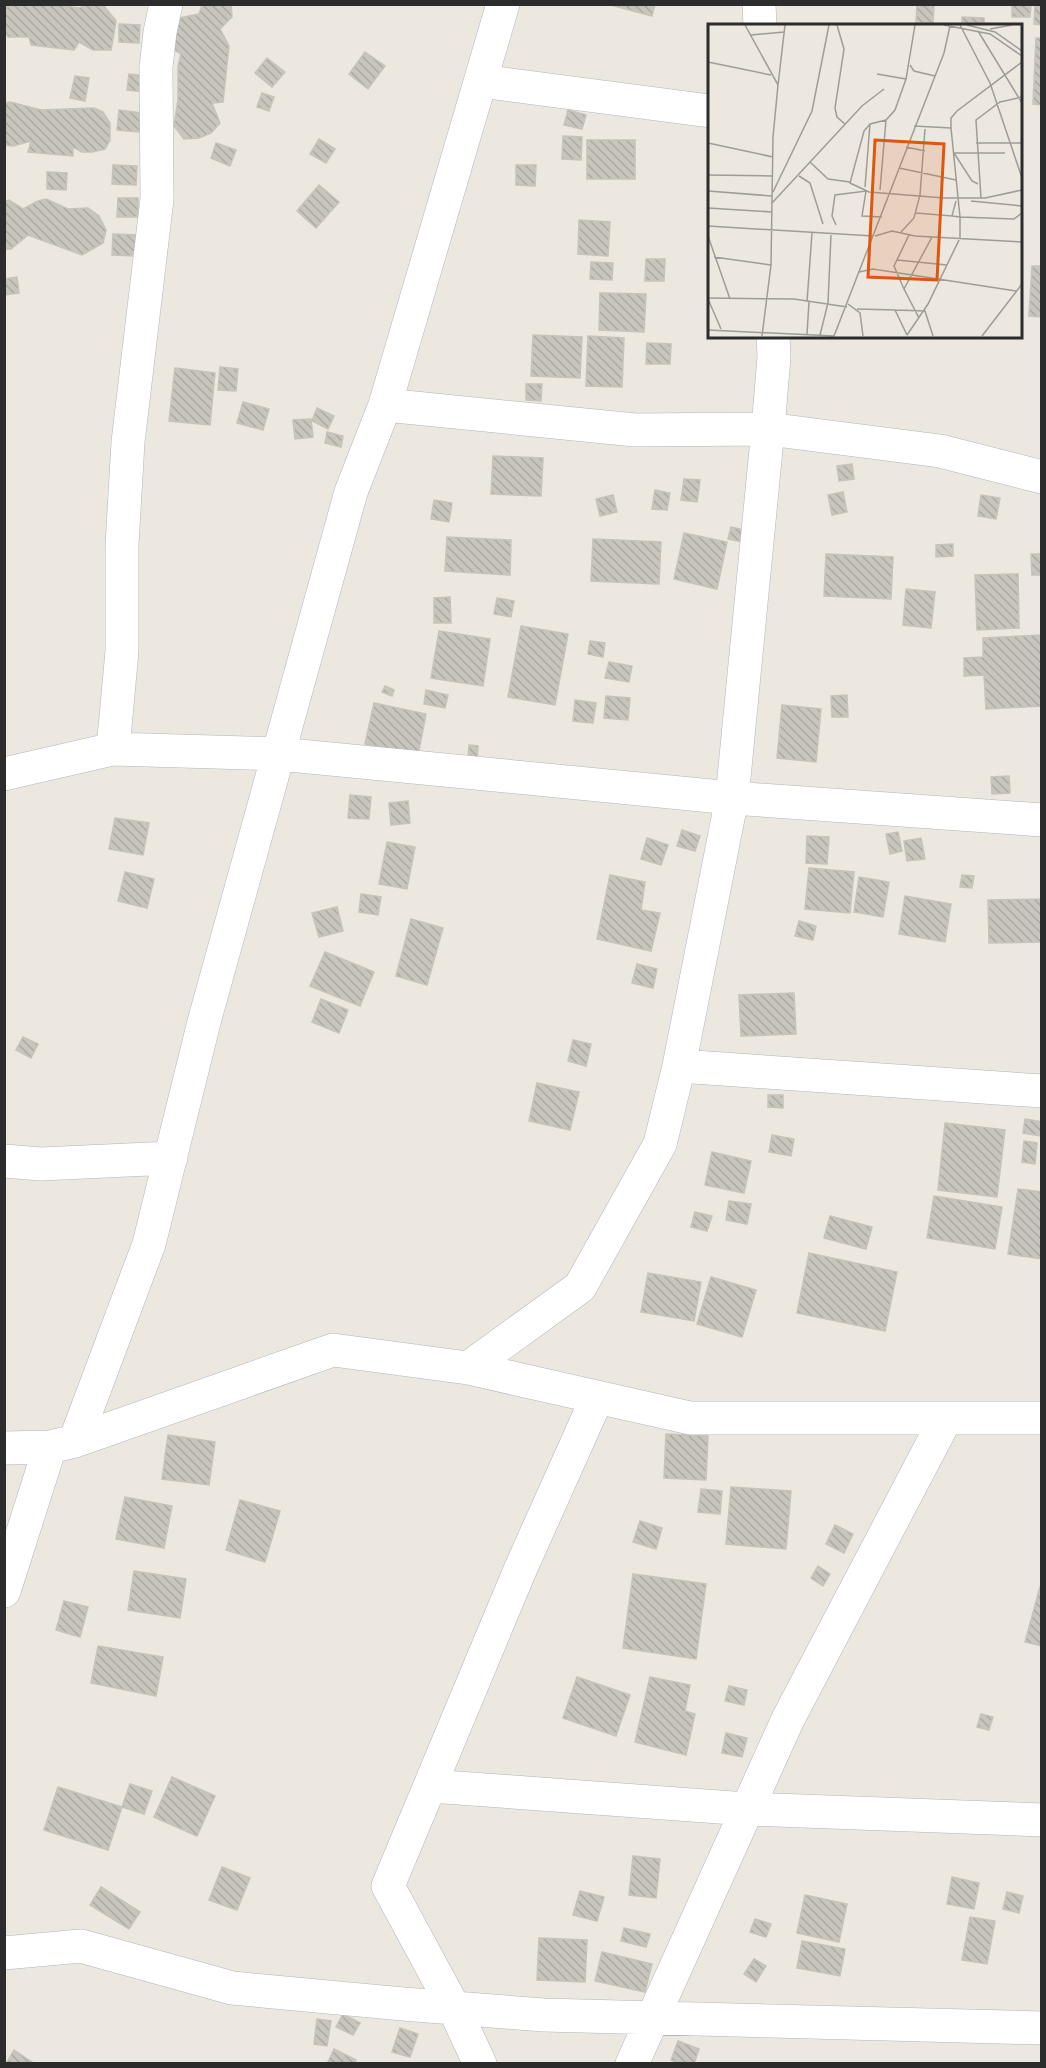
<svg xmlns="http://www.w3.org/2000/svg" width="1046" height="2068" font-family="'Noto Sans',sans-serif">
<defs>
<pattern id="building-back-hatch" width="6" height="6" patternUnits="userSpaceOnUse" patternTransform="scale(1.5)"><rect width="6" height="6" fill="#c8c5bd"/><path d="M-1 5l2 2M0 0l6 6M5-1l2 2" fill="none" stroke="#aca9a3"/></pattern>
</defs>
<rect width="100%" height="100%" fill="#ece7df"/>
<path fill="url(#building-back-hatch)" stroke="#c8c3b9" stroke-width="1.5" d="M9 4H54L79 8 90 4 104 6 116 21 111 50H93L79 42 74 50 31 45 29 37H8L4 30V11Z
M231 4 232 17 220 29 229 46 223 102 212 103 220 123 211 133 199 138 184 139 174 126 178 99V66L181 54 173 49 175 32 180 18 199 14 202 5Z
M607 4H655L652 16Z
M917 4H934L933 23H916Z
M1012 4H1031L1030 17H1012Z
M1035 4H1042V25L1034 24Z
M962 17 984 18V26H962Z
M119 24 140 25 139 43 119 42Z
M1036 38H1042V105L1033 104Z
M365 52 385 66 368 89 349 74Z
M267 58 285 72 272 87 255 73Z
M129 74 146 76 144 92 127 90Z
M75 76 89 78 85 101 70 98Z
M262 93 274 97 269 111 257 107Z
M10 102 41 110 94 108 103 112 110 123V140L105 149 92 152H82L73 147V156L28 152 31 141 13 146 4 145V103Z
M119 110 141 113 139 132 117 130Z
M568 110 586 115 582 129 564 125Z
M563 136 582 137 581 160 562 159Z
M319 139 335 149 326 163 310 154Z
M587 140H635V179H587Z
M216 143 236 150 230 166 211 158Z
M113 165 137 166 136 185 112 184Z
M516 165H536L535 186 516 185Z
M47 172 67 173 66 190 47 189Z
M319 185 339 202 316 228 297 211Z
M118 198H138V217H117Z
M46 199 68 209 88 208 99 216 106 230 103 243 82 255 28 235 11 249H4V202L9 200 23 209 38 201Z
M579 220 610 222 608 256 578 254Z
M113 234 137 235 136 256 112 255Z
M646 259H665L664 281H645Z
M591 262 613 263 612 280 590 279Z
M1032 266H1042V317L1029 316Z
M17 277 19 293 4 295V279Z
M600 293 646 294 644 332 599 330Z
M533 335 582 337 580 378 531 376Z
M588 336 624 338 622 387 586 386Z
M647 343 671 344 670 364H646Z
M220 367 238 369 236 391 218 390Z
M175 368 215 373 210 425 169 421Z
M526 384H542L541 401 526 400Z
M243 402 269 409 263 430 237 423Z
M317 408 334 416 328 429 312 421Z
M311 419 313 437 295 439 293 420Z
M327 432 343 436 341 447 325 443Z
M493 456 543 458 541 496 491 494Z
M852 464 854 479 839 481 837 466Z
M684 479 700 480 697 502 681 500Z
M655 490 670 493 667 510 652 509Z
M843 492 847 512 832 515 828 495Z
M613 495 617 512 600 516 596 499Z
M981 495 1000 498 996 519 978 516Z
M434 500 452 503 449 522 431 519Z
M731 527 749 531 747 543 728 539Z
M684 533 727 542 717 589 674 579Z
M447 537 511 540 510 575 445 571Z
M593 539 661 542 659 584 591 581Z
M953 544V556L936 557V545Z
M826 554 893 557 891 599 824 596Z
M1031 554H1042V575H1032Z
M1018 574 1019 628 977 630 975 575Z
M906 589 935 592 931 628 903 625Z
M450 597 451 623H434V598Z
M497 598 514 601 511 617 494 614Z
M521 626 568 634 555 705 508 697Z
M439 631 490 639 483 686 431 678Z
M1042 635V706L986 709 984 675 964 676V658L983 657V638Z
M590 641 605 643 603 657 588 654Z
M609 662 632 666 629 682 605 678Z
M385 686 394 690 392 696 382 692Z
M426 690 448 695 445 708 424 704Z
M847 695 848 717H832L831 696Z
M606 696 630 698 628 720 604 718Z
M575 700 596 703 593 723 573 721Z
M374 703 426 714 418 755 365 744Z
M782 705 821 709 816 762 777 758Z
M469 745 478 746 477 760 468 759Z
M1009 776 1010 793 992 794 991 777Z
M350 795 371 797 369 819 348 818Z
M408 801 410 823 391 825 389 803Z
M115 818 149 823 143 855 109 849Z
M682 830 700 836 695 851 677 846Z
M898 832 902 851 890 854 886 834Z
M807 836 829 837 827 864 806 863Z
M647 838 668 845 661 865 641 859Z
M921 838 925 859 907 861 904 841Z
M387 842 415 847 407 889 379 884Z
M809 868 854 872 850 913 805 909Z
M125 872 154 879 147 908 118 901Z
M610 875 645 882 641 910 660 913 651 951 597 939Z
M962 875 974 876 972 888 960 887Z
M859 877 889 882 883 917 854 912Z
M361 894 381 897 378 915 359 912Z
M905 896 951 904 945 942 899 934Z
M1042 899V942L989 943 988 900Z
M337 907 343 931 319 937 312 913Z
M411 919 443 928 427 985 396 976Z
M799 921 816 926 813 940 795 936Z
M325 952 374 972 360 1006 310 986Z
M637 964 657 969 653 988 632 983Z
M794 993 796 1034 741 1036 739 995Z
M321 999 348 1010 339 1033 312 1022Z
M23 1037 38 1044 31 1058 16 1050Z
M573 1040 591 1044 586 1066 568 1061Z
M537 1083 579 1092 570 1130 529 1121Z
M768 1095H783V1108L768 1107Z
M1025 1119 1042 1122V1136L1023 1133Z
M945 1123 1005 1130 997 1197 938 1190Z
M772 1135 794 1139 791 1156 769 1152Z
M1024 1141 1037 1143 1035 1164 1022 1162Z
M712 1152 751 1161 744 1193 705 1185Z
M1018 1189 1042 1192V1259L1008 1254Z
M934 1196 1002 1207 995 1249 927 1238Z
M729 1201 751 1204 747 1224 726 1220Z
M695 1212 712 1216 707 1231 691 1227Z
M830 1216 872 1227 866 1249 824 1238Z
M809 1253 897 1272 885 1331 797 1313Z
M648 1273 701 1282 694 1321 641 1312Z
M711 1277 756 1290 742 1337 697 1324Z
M666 1434 708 1436 706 1480 664 1478Z
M168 1435 215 1442 209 1485 162 1479Z
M731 1487 791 1491 786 1549 726 1544Z
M701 1489 722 1491 720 1514 698 1512Z
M125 1497 172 1506 164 1548 116 1539Z
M240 1500 280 1511 265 1562 226 1550Z
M640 1521 662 1528 656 1549 633 1542Z
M835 1525 853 1534 844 1553 826 1544Z
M818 1566 830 1574 823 1586 811 1578Z
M134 1571 186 1579 180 1618 128 1610Z
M633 1574 706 1584 696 1659 623 1648Z
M1040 1587H1042V1646L1025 1642Z
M64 1601 88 1607 80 1637 56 1630Z
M98 1646 163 1657 156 1696 91 1683Z
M577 1677 630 1695 616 1736 563 1718Z
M650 1677 690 1685 685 1711 695 1714 686 1755 635 1742Z
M729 1686 747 1690 744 1705 725 1701Z
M981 1714 993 1717 989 1730 977 1727Z
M726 1733 747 1738 742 1757 722 1753Z
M172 1777 215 1796 197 1836 154 1817Z
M130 1784 152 1791 144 1814 122 1807Z
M58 1787 122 1807 108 1850 44 1830Z
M633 1856 660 1859 656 1898 629 1895Z
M222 1867 250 1878 237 1910 209 1900Z
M952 1877 979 1883 974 1909 947 1904Z
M101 1887 140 1912 129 1929 90 1905Z
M580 1891 604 1897 597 1921 573 1915Z
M1007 1892 1023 1896 1019 1913 1003 1909Z
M805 1895 847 1904 839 1942 797 1933Z
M970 1917 995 1921 987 1964 962 1960Z
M755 1919 771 1924 766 1937 750 1932Z
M624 1928 650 1934 646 1947 621 1941Z
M539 1938 587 1940 585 1982 537 1980Z
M802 1941 845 1949 840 1976 797 1968Z
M602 1952 652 1964 645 1992 595 1981Z
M754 1959 766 1966 756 1982 744 1974Z
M343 2014 360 2023 353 2035 336 2027Z
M317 2019 331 2021 327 2046 314 2044Z
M400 2028 418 2034 410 2057 392 2052Z
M678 2041 699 2049 694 2064H681L671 2060Z
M334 2049 356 2060 355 2064H327Z
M14 2050 35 2064H6Z"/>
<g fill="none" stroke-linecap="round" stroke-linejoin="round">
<g stroke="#b2b5be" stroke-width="34">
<path id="minor" d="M759 4 760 26
M481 81 710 111
M385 405 635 430 768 429 940 451 1042 477
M113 749 122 651V545L128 442 157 199 156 67 160 32 166 4
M4 774 113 749 279 754 732 798 1042 820
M679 1066 1042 1091
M4 1161 41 1164 171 1158
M468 1368 580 1287 660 1144 679 1066 732 798 768 429 774 357 773 336
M75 1441 333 1350 468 1368 690 1418H1042
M4 1448 50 1447
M4 1591 50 1447 75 1441 149 1244 204 1022 351 492 385 405 503 4
M430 1786 747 1809 1042 1820
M4 1953 81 1946 232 1988 403 2004 544 2015 1042 2028
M480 2064 454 2008 388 1886 520 1570 597 1398
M632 2064 788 1719 946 1418"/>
</g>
<use href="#minor" stroke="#fff" stroke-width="33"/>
</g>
<g transform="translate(708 24)">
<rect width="314" height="314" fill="#ece7df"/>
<path fill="none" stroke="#9f9c97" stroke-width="1.5" d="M37 1 70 61 65 113 63 241 54 312M129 1 136 25 127 84 129 93 137 100M207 1 198 55 187 86 178 96 162 100 156 107 142 159 161 168 236 174H277L314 166M236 1 282 10 314 32M252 1 282 59 314 154M259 1 287 8 314 27M282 5 304 1M270 7 314 79M43 11 77 8M0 38 63 51M314 38 249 87 243 94V104L252 193 306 195 314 189M202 41 206 47 227 52M169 50 198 55M70 61 77 1M206 102 243 104M0 119 65 133M268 119H314M198 123 217 127M102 138 120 155 142 158M191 144 248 156M0 151 65 152M91 152 102 159 115 200M270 160 264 157 246 129H297M157 163 162 100M172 166 178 96M0 167 64 172M65 168 104 87 121 1M273 174 268 96 292 78 314 73M263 177 314 182M64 179 154 82 176 65M0 184 64 188M208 189 244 192 248 177M128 201 124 192 127 171 158 167 154 192 174 193M0 202 165 212M193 208 206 194 212 171 217 105M0 212 22 275M167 212 184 207 207 212 314 218M6 233 63 241M189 236 239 241M151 248 165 245 308 267M196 265 186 242 201 211M0 274 86 275 139 283M0 275 13 305M99 278 104 209M140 280 152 289 155 312M149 285 187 286 199 311M187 286 217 287 225 312M211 294 196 265 224 213M0 306 126 312M99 310 101 278M112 311 120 279 123 211M199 311 220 280 252 214V193L244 192M126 312 236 29 242 2M274 312 314 260"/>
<path fill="#df570e" fill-opacity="0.15" stroke="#df570e" stroke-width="3" d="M167 116 236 120 229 256 160 253Z"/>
<rect width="314" height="314" fill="none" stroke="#2c2c2c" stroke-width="3"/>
</g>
<rect width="1046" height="2068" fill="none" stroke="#2c2c2c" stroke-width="12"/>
</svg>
